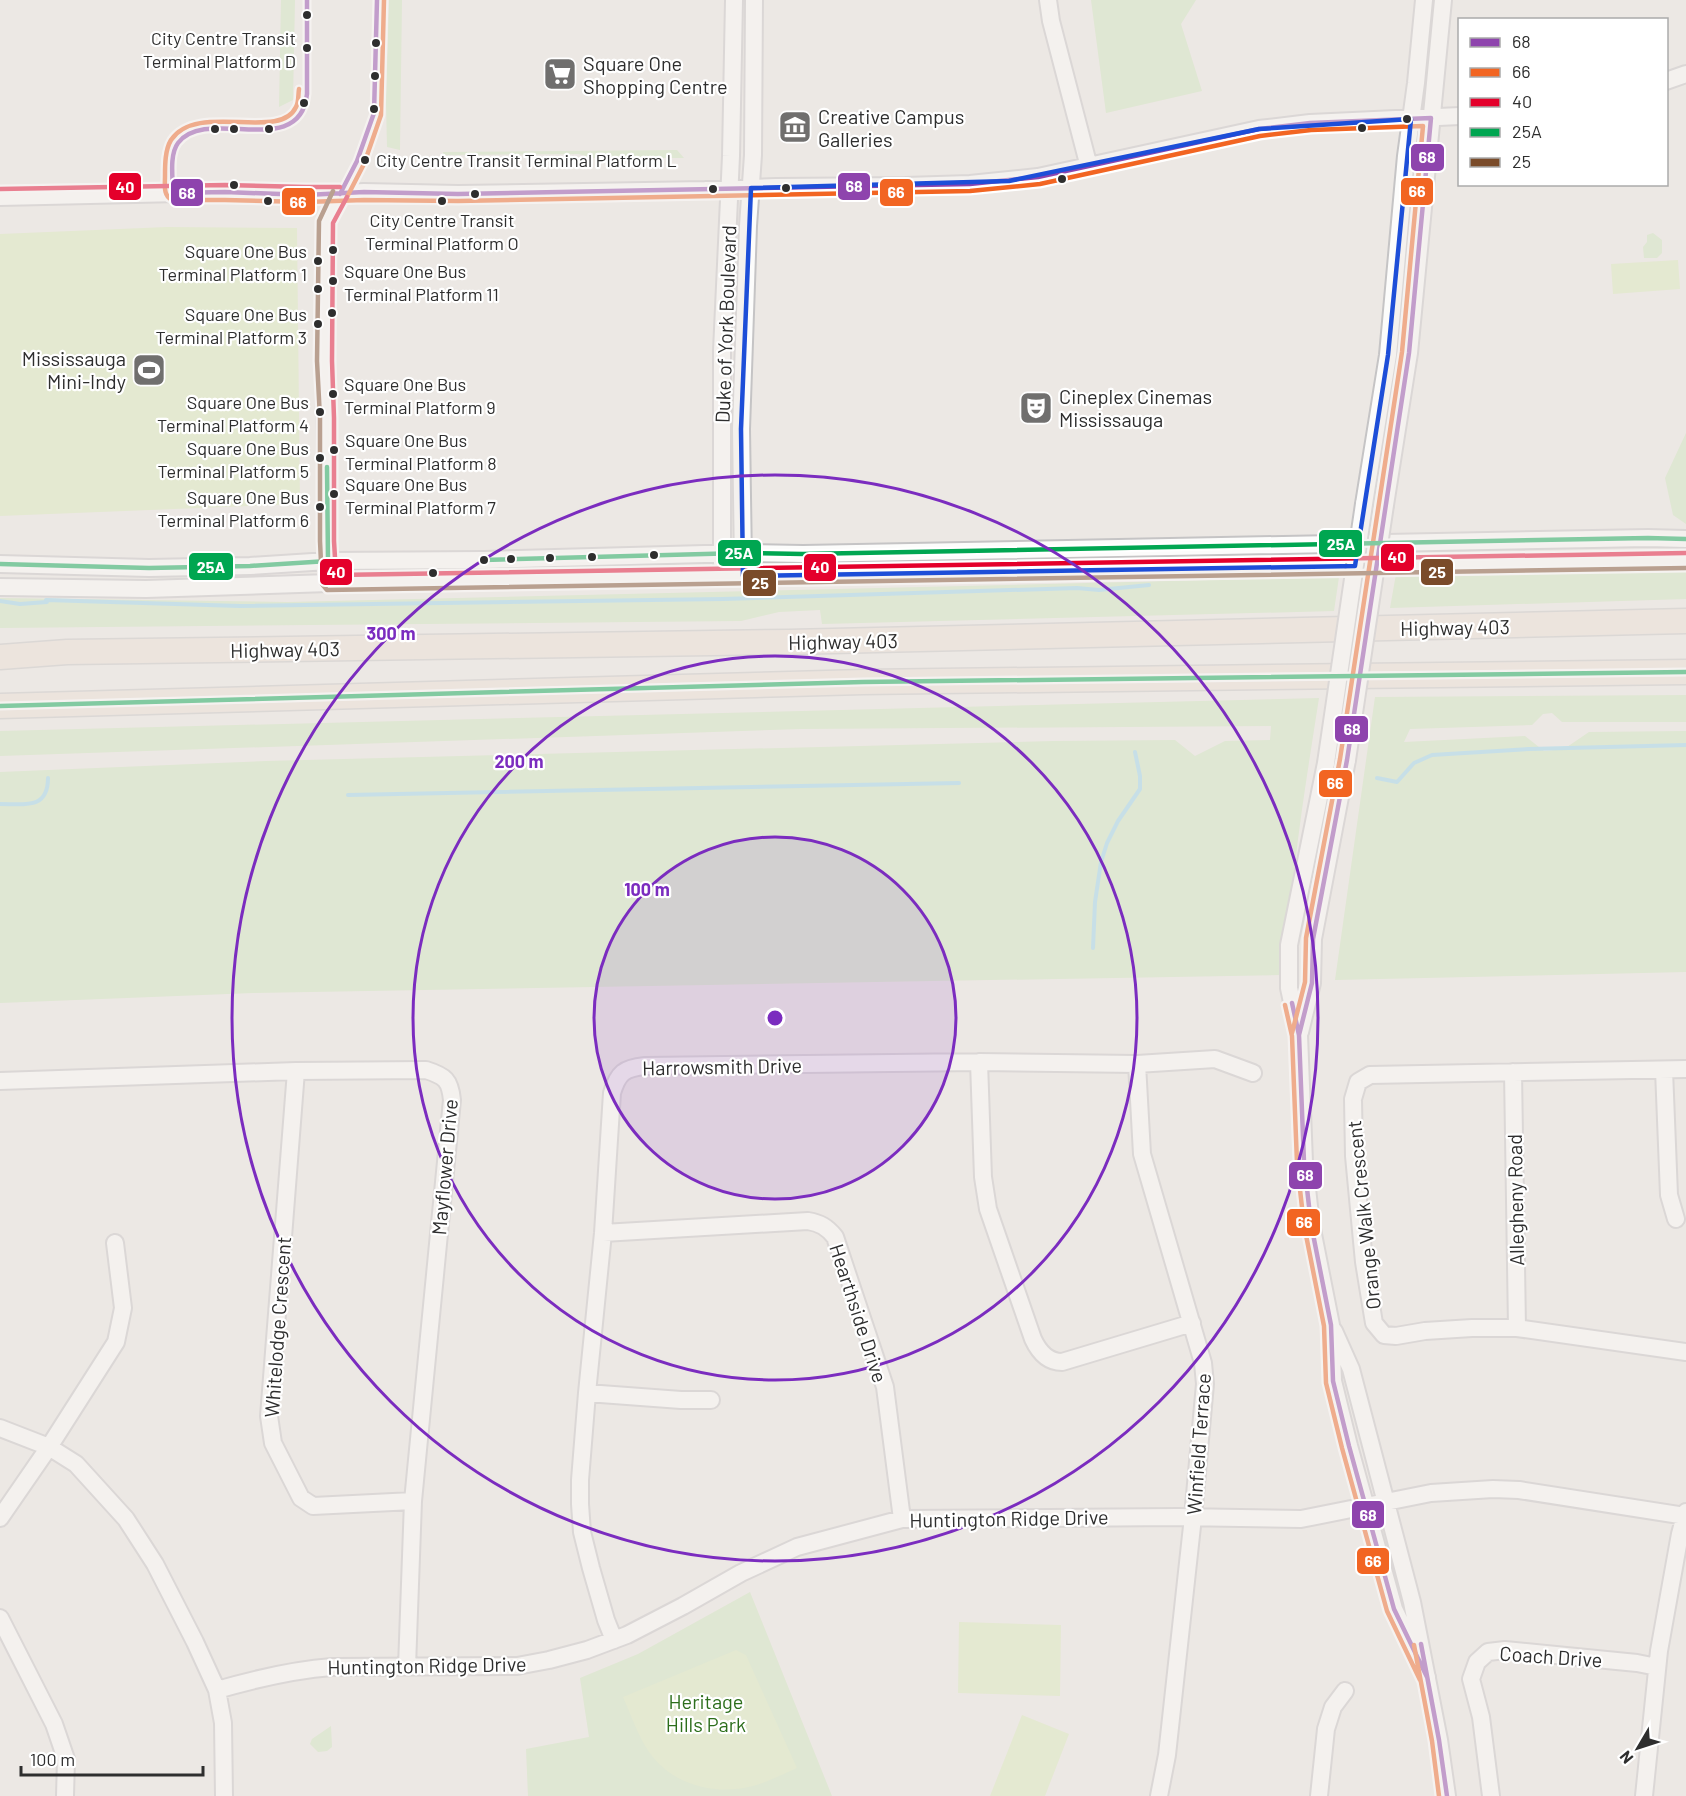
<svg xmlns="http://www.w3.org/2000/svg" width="1686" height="1796" font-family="Barlow,sans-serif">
<rect width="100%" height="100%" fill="#ece8e4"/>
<path fill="#cee6be" d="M281 0H295L293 100 279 107Z
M389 0H402L400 150 387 147 386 103Z
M1091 0H1196L1181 24 1202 91 1106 113Z
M677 150 684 158H592L579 154 443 155V152Z
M1653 233 1662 240V253L1657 258H1644L1643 247 1647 242V235Z
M1686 433V524L1673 515 1665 478Z
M1686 569V599L1390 608 1396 574Z
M1339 577 1334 611 822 624 820 610 779 612 741 621 0 628V598L288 602Z
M1686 695V722H1562L1552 713 1543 714 1532 725 1410 729 1404 742 1525 736 1544 751 1564 749 1589 732 1686 731V972L1335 980 1375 697Z
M1319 698C1305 788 1290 877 1287 968L1280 975 253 993 0 1003V772L266 761 1054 741 1175 740 1195 756 1225 741 1270 740 1271 726 801 729 0 756V731Z
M750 1592 832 1796H528L526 1749 589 1737 580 1678 638 1654Z
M331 1726 332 1747 327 1751 318 1752 310 1744 312 1739Z"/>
<path fill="#d9eabb" d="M167 227 297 228 300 504 0 516V234Z
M1678 260 1680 289 1613 294 1611 264Z
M959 1622 1061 1625 1060 1696 958 1693Z
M736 1650 746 1655 797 1768C783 1774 768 1782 753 1786 715 1796 672 1785 649 1752 638 1736 631 1715 623 1697Z
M1022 1715 1069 1734 1045 1796H990Z"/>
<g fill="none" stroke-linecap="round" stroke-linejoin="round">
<path stroke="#99d6ec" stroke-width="4" d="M46 600 240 606 723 599 1077 588 1099 590 1149 585
M0 601 20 604 47 602
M1377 778 1397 782 1414 763 1432 755 1529 749 1686 745
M348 795 959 783
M0 804C24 804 48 810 48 778
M1093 948 1095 902 1101 862 1107 843 1118 821 1140 789V776L1135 752"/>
<g stroke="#c5c4c5" stroke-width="20">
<path id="minor" d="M1048 0 1051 21 1089 167
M1666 81 1686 74
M0 197 225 192 306 195 364 192 458 194 705 190 776 187 905 186 970 184 1038 177 1259 129 1310 123 1460 116
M1364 504 1388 355 1406 156 1416 83 1424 0
M1385 505 1409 353 1443 0
M722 563V351L731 156 734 0
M743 563 741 429 748 226 753 155 754 0
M0 564 149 568 250 566 328 561 484 560 742 553 803 554 1648 538 1686 539
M328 570 324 361 326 221 340 194
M0 587 146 589 329 583 1686 560
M1326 763 1289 945V988L1299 1035 1304 1162 1311 1224 1331 1325 1333 1381 1349 1446 1394 1609 1427 1677
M1300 1032 1312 983 1313 939 1347 760
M979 1062 983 1177 988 1209 1033 1339C1039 1352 1048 1362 1062 1362L1192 1323
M1137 1064 1142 1154 1203 1363 1205 1384 1193 1517 1167 1755 1159 1796
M1686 1069 1370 1075 1358 1082 1353 1099 1354 1156 1364 1262 1374 1323 1384 1335 1396 1336 1425 1331 1472 1328H1517L1686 1352
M1664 1070 1669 1195 1676 1219
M296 1071 269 1416 273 1443 301 1498 313 1506 413 1501
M1513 1072 1517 1328
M0 1081 296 1071 426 1070C445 1076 450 1080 452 1100L413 1501 407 1667
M603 1233 808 1221C820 1223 827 1227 835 1237L885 1387 902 1519
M1334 1331 1351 1369 1412 1602 1439 1740 1447 1796
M587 1393 681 1400H711
M0 1428 49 1447 76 1464 126 1519 155 1564 195 1642 217 1690 223 1723 224 1796
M0 1518 49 1447 116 1342 123 1308 115 1243
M0 1618 54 1724 66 1759 65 1796
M614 1640 606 1620 591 1568 582 1532 580 1504V1480L587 1393 603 1233 612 1093C618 1073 624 1068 645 1066L979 1062 1137 1064 1215 1059 1253 1073
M217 1690C255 1679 292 1670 332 1667L517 1666 549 1660 587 1650 627 1635 683 1606 741 1573 797 1547 902 1519 1178 1517 1301 1519 1431 1493 1493 1489 1519 1490 1686 1516
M1319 1796 1326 1729 1333 1707 1345 1691
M1491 1796 1481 1717 1471 1679 1477 1662 1488 1652 1505 1650 1637 1663 1657 1667
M1644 1796 1659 1651 1680 1534 1686 1512"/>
</g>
<g stroke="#c6c5c4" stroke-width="27">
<path id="highway" d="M0 657 67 652 789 642 1686 621
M0 706 863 682 1686 672"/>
</g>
<use href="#minor" stroke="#fcfcfb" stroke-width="16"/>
<use href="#highway" stroke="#eadfd6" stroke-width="24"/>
<g stroke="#c5c4c5" stroke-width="20" stroke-linecap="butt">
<path id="minor-bridge" d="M1347 760 1385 505
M1326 763 1364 504"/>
</g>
<use href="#minor-bridge" stroke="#fcfcfb" stroke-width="16"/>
<g stroke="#fff" stroke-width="9">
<path id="bus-1" d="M307 0V94C300 161 207 105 178 143 169 155 173 179 173 193L225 192 306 195 364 192 458 194 970 184 1038 177 1259 129 1310 123 1431 118 1409 353 1347 760 1313 939 1312 983 1299 1035
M340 194 357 161 374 113 377 0
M1292 1003 1299 1035 1304 1162 1311 1224 1331 1325 1333 1381 1349 1446 1394 1609 1427 1677
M1421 1644 1439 1740 1447 1796"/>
</g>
<g stroke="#fff" stroke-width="9">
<path id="bus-2" d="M299 89C298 95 299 102 296 107 280 142 197 101 171 140 165 150 165 165 165 176 165 185 163 196 172 200H225L306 202 364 200 458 201 970 191 1040 184 1260 136 1311 130 1423 126 1402 352 1340 759 1306 938 1305 982 1292 1033
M347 197 364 164 381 115 384 0
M1285 1005 1292 1036 1297 1163 1304 1225 1324 1326 1326 1383 1342 1448 1387 1611 1420 1680
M1414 1645 1432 1741 1439 1796"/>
</g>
<g stroke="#fff" stroke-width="9">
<path id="bus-3" d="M0 189 225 185 306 187H340
M347 197 333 223 332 361 334 418V541L336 575 1686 553"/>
</g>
<g stroke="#fff" stroke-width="9">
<path id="bus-4" d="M484 560 742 553 803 554 1648 538 1686 539
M0 564 149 568 250 566 328 561 327 467
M0 706 863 682 1686 672"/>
</g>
<g stroke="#fff" stroke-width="9">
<path id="bus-5" d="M333 191 319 221 317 361 320 418V541L322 584 327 590 1686 568"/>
</g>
<use href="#bus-1" stroke="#8e44ad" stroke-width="4.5"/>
<use href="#bus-2" stroke="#f26522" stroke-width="4.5"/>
<use href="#bus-3" stroke="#e4002b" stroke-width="4.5"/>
<use href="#bus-4" stroke="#00a651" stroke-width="4.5"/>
<use href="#bus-5" stroke="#7a4b2a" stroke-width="4.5"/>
</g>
<path d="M0 0H1686V1796H0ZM1411 119 1388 355 1355 566 743 576 741 429 751 188 1009 181 1259 129Z" fill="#ece8e4" fill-opacity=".55" fill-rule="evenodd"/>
<path fill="none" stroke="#1d4ed8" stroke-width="4.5" stroke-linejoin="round" d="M1411 119 1388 355 1355 566 743 576 741 429 751 188 1009 181 1259 129Z"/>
<circle cx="775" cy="1018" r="181" fill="#7b2cbf" fill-opacity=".12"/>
<g fill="none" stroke="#7b2cbf" stroke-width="3">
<circle cx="775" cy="1018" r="181"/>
<circle cx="775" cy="1018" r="362"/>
<circle cx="775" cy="1018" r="543"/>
</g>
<defs>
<g id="supermarket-square" transform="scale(1.725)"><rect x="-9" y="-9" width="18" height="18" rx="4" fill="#706f6e" stroke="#fff"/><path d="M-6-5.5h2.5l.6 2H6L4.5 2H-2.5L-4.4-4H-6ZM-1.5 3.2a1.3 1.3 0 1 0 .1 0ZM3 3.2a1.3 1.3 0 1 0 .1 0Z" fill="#fff"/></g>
<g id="museum-square" transform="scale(1.725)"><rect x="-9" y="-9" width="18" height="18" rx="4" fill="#706f6e" stroke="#fff"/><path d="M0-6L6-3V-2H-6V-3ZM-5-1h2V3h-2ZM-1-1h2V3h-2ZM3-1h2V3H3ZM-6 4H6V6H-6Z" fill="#fff"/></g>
<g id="stadium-square" transform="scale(1.725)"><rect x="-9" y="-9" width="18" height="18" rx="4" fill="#706f6e" stroke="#fff"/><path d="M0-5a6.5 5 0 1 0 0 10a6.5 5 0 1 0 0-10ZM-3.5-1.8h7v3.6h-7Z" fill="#fff"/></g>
<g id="theatre-square" transform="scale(1.725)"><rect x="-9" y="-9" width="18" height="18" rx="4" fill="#706f6e" stroke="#fff"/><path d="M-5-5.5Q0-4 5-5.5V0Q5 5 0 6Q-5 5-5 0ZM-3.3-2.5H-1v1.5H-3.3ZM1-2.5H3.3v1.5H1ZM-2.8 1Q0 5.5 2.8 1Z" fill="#fff"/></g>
</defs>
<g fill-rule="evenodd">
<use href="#supermarket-square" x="560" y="74"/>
<use href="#museum-square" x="795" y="127"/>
<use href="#stadium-square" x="149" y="370"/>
<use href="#theatre-square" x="1036" y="408"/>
</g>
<g fill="#2e2e2e" stroke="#fff" stroke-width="2">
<circle cx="307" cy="15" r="5"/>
<circle cx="376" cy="43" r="5"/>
<circle cx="307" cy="48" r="5"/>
<circle cx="375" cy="76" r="5"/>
<circle cx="304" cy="103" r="5"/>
<circle cx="374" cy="109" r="5"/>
<circle cx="1407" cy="119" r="5"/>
<circle cx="1362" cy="128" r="5"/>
<circle cx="215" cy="129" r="5"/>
<circle cx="234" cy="129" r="5"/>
<circle cx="269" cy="129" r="5"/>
<circle cx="365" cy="160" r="5"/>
<circle cx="1062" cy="179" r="5"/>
<circle cx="234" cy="185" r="5"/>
<circle cx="786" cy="188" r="5"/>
<circle cx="713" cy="189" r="5"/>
<circle cx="475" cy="194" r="5"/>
<circle cx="268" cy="201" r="5"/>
<circle cx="442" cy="201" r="5"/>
<circle cx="333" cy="250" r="5"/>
<circle cx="318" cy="261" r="5"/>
<circle cx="333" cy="281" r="5"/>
<circle cx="318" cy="289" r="5"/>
<circle cx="332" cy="313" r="5"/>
<circle cx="318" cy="324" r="5"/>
<circle cx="333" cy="394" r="5"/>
<circle cx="320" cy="412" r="5"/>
<circle cx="334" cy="450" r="5"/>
<circle cx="320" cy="458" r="5"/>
<circle cx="334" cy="494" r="5"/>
<circle cx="320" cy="507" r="5"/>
<circle cx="654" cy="555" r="5"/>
<circle cx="592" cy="557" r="5"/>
<circle cx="550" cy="558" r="5"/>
<circle cx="511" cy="559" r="5"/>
<circle cx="484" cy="560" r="5"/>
<circle cx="433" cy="573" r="5"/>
</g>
<g text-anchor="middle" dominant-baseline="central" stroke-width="4.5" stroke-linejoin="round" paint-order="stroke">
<g font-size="18" fill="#2e2e2e" stroke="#fff" text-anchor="end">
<text x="296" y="38">City Centre Transit<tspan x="296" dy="23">Terminal Platform D</tspan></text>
<text x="376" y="160" text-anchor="start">City Centre Transit Terminal Platform L</text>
<text x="442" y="220" text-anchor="middle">City Centre Transit<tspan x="442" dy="23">Terminal Platform O</tspan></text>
<text x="307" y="251">Square One Bus<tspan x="307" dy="23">Terminal Platform 1</tspan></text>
<text x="344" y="271" text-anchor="start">Square One Bus<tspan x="344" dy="23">Terminal Platform 11</tspan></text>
<text x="307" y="314">Square One Bus<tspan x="307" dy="23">Terminal Platform 3</tspan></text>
<text x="344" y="384" text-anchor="start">Square One Bus<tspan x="344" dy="23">Terminal Platform 9</tspan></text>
<text x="309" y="402">Square One Bus<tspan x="309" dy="23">Terminal Platform 4</tspan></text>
<text x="345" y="440" text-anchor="start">Square One Bus<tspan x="345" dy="23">Terminal Platform 8</tspan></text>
<text x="309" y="448">Square One Bus<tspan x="309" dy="23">Terminal Platform 5</tspan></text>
<text x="345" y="484" text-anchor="start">Square One Bus<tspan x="345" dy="23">Terminal Platform 7</tspan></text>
<text x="309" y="497">Square One Bus<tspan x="309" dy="23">Terminal Platform 6</tspan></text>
</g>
<g font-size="20" fill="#2e2e2e" stroke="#fff" text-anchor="start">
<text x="583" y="63">Square One<tspan x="583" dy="23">Shopping Centre</tspan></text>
<text x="818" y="116">Creative Campus<tspan x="818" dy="23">Galleries</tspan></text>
<text x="126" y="358" text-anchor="end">Mississauga<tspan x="126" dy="23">Mini-Indy</tspan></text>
<text x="1059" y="396">Cineplex Cinemas<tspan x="1059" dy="23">Mississauga</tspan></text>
</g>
<g font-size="20" fill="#2e2e2e" stroke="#fff">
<text transform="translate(725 324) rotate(-88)">Duke of York Boulevard</text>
<text transform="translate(1455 627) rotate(-1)">Highway 403</text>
<text transform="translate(843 641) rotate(-1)">Highway 403</text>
<text transform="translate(285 649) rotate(-1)">Highway 403</text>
<text transform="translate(722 1066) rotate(-1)">Harrowsmith Drive</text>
<text transform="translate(444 1167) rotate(-85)">Mayflower Drive</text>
<text transform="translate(1515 1200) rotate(-91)">Allegheny Road</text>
<text transform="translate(1363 1215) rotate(-96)">Orange Walk Crescent</text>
<text transform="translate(859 1313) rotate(72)">Hearthside Drive</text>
<text transform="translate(277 1327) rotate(-86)">Whitelodge Crescent</text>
<text transform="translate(1198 1444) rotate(-86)">Winfield Terrace</text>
<text transform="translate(1009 1518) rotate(-1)">Huntington Ridge Drive</text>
<text transform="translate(1551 1656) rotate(4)">Coach Drive</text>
<text transform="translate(427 1665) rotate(-1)">Huntington Ridge Drive</text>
</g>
<g font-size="20" fill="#2c6e1b" stroke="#fff">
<text x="706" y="1701">Heritage<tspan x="706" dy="23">Hills Park</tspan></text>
</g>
</g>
<circle cx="775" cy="1018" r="9" fill="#7b2cbf" stroke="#fff" stroke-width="3"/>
<g font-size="18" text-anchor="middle" font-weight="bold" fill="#7b2cbf" stroke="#fff" stroke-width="4.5" stroke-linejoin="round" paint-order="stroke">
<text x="391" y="640">300 m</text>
<text x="519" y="768">200 m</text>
<text x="647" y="896">100 m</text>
</g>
<g stroke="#fff" stroke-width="2">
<rect x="1410" y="143" width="35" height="29" rx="6" fill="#8e44ad"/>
<rect x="837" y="172" width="34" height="29" rx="6" fill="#8e44ad"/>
<rect x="108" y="172" width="34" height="29" rx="6" fill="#e4002b"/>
<rect x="1400" y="177" width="34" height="29" rx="6" fill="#f26522"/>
<rect x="879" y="178" width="35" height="29" rx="6" fill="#f26522"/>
<rect x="170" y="178" width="34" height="29" rx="6" fill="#8e44ad"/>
<rect x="281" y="187" width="35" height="29" rx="6" fill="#f26522"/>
<rect x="1318" y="529" width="45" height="29" rx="6" fill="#00a651"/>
<rect x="717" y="539" width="45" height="28" rx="6" fill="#00a651"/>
<rect x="1380" y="543" width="35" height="29" rx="6" fill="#e4002b"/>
<rect x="188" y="552" width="46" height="29" rx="6" fill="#00a651"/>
<rect x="803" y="553" width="34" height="29" rx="6" fill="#e4002b"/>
<rect x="319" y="558" width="34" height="28" rx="6" fill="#e4002b"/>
<rect x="1420" y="558" width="34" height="28" rx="6" fill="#7a4b2a"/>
<rect x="742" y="569" width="35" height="28" rx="6" fill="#7a4b2a"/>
<rect x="1334" y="715" width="35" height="28" rx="6" fill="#8e44ad"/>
<rect x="1318" y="769" width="35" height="29" rx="6" fill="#f26522"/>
<rect x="1288" y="1161" width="35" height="29" rx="6" fill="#8e44ad"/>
<rect x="1286" y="1208" width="35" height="29" rx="6" fill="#f26522"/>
<rect x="1351" y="1500" width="34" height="29" rx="6" fill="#8e44ad"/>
<rect x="1356" y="1547" width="34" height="28" rx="6" fill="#f26522"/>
</g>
<g font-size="16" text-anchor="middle" font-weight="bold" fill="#fff">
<text x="1427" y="163">68</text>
<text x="854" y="192">68</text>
<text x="125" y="193">40</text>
<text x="1417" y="197">66</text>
<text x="896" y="198">66</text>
<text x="187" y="199">68</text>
<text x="298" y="208">66</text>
<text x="1341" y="550">25A</text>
<text x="739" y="559">25A</text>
<text x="1397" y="563">40</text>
<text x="211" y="573">25A</text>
<text x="820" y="573">40</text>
<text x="336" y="578">40</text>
<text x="1437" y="578">25</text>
<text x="760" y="589">25</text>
<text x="1352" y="735">68</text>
<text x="1335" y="789">66</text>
<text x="1305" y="1181">68</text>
<text x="1304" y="1228">66</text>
<text x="1368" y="1521">68</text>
<text x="1373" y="1567">66</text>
</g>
<rect x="1458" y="18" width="210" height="168" fill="#ffffff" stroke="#ababab" stroke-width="1.5"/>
<rect x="1470" y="38" width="30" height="9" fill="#8e44ad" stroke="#ababab" stroke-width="1.5"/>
<text x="1512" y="48" font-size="18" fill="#2e2e2e">68</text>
<rect x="1470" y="68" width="30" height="9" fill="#f26522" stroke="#ababab" stroke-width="1.5"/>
<text x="1512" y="78" font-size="18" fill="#2e2e2e">66</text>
<rect x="1470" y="98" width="30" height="9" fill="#e4002b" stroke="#ababab" stroke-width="1.5"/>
<text x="1512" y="108" font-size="18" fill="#2e2e2e">40</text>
<rect x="1470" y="128" width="30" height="9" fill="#00a651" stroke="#ababab" stroke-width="1.5"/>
<text x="1512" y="138" font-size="18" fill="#2e2e2e">25A</text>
<rect x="1470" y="158" width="30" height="9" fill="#7a4b2a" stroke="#ababab" stroke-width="1.5"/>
<text x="1512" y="168" font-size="18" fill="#2e2e2e">25</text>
<g transform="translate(1638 1748) rotate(231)" stroke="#ffffff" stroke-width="4.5" paint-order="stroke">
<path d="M0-4.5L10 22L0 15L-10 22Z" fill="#2e2e2e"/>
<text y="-9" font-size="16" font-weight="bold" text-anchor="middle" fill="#2e2e2e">N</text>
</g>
<path d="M21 1766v9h182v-9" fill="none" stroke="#2e2e2e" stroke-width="3"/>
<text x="30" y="1766" font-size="18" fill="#2e2e2e" stroke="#ffffff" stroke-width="4.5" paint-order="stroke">100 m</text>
</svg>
